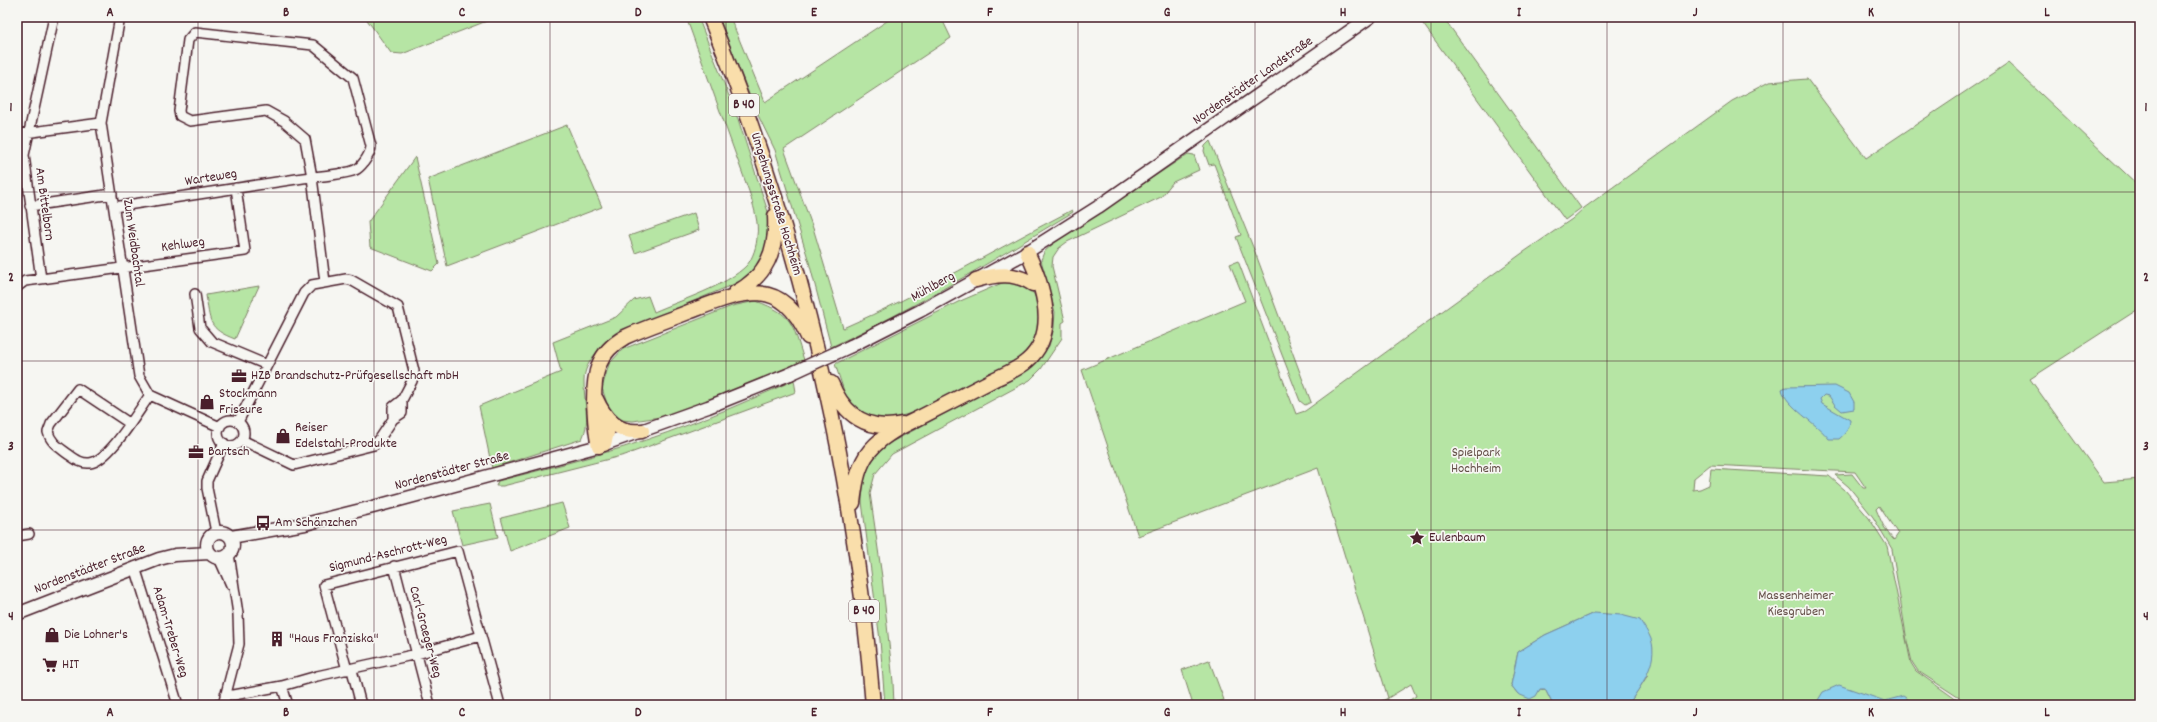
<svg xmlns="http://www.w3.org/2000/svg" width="2157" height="722" font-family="Dekko,sans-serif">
<rect width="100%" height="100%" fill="#f6f6f2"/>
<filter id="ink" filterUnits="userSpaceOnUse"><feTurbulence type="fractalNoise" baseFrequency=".025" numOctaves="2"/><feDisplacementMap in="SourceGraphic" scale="8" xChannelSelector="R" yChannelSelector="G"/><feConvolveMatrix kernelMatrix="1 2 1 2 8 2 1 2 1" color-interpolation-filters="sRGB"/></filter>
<g filter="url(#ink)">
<path fill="#b6e5a4" stroke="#808268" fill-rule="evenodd" d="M365 17H497L402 54 391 53Z
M686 17H698L738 119 769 215 771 227 766 256 758 268 744 280 622 331C606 342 584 359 584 381 584 390 585 400 586 409 587 421 587 428 582 439L492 468 479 406 561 372 553 342 616 317 634 300 648 296 654 312C681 300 727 286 747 265 753 258 757 245 757 236 759 223 754 209 751 197Z
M719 17H730L765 102 893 17H941L951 38 784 149 814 231 843 328C922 294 996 249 1072 210L1073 212C994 260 915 308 831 347L809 262 775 150 754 107Z
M1418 17H1443L1581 208 1565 220Z
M2008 63 2140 187V308L2030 379 2104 482 2140 479V705H1970L1918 671 1912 662 1907 641 1892 549 1873 517 1849 487 1835 475 1852 474 1863 488H1866L1855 472 1710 465 1694 478 1693 490 1700 489 1709 485 1711 469 1829 476 1845 490 1869 518 1887 546 1911 663 1916 671 1964 705H1628L1648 675 1594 613 1545 635 1518 652 1511 685 1518 694 1545 689 1553 705H1402L1416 696 1411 684 1388 698 1387 705H1374L1388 698 1318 468 1138 536 1082 370 1245 301 1230 264 1238 261 1296 414 1305 411 1521 254 1572 219 1584 208 1732 101 1769 82 1807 79 1866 158ZM1879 506 1898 534 1894 540C1885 531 1881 521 1876 509Z
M567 125 602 207 447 266 428 179Z
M1210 141 1255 252 1311 402 1305 405 1300 401 1236 237 1241 235 1214 164 1209 165 1204 151 1205 146Z
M1188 154 1194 155 1199 170 1173 182 1161 197 1067 242 1059 248 1053 257 1052 266 1065 321 1062 323V338L1041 369 1030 380 892 454 875 474 870 493 882 577 893 682 894 705H885L880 640 862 502C863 475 867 464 886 445L1017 375 1040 357 1049 346 1054 328 1055 312 1041 260 1044 252 1054 243Z
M415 157 439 264 432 271 370 247 368 222Z
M694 213 699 230 635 253 629 236Z
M1015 280C1020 283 1027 286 1031 290 1049 314 1038 341 1018 359L912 413 890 419 877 418 864 414 854 406 846 397 835 364 958 302 1002 283Z
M259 286 235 339C208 329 210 321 206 295Z
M756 301C794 315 792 323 804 360L739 389 667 416 633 421 621 420 612 415 608 407 602 388 609 364 623 349 732 306Z
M794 380 796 392 625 455 503 486H496L498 481C540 470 582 460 624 447 682 429 738 406 794 380Z
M562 503 570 528 510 551 501 518Z
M490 504 498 537 462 545 453 511Z
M1209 660 1224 700 1211 705H1193L1182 670Z"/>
<path fill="#8dd0ee" stroke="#7289a0" d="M1835 386 1849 393 1854 402V409L1842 411 1835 405 1829 396 1824 395 1820 399 1822 404 1850 420C1850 428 1845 434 1839 439H1829C1818 424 1785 406 1782 389L1786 387Z
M1594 613 1621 615 1640 620C1643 626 1649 633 1651 639 1659 663 1640 687 1628 705H1553L1545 689H1540L1536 696 1530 699 1518 694 1511 685 1518 652 1545 635Z
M1839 685 1885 701 1903 696 1917 705H1815L1823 692Z"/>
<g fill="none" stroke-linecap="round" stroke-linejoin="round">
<g stroke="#4a1f2b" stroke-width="12">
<path id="minor" d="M120 17 101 123 139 376 150 395 220 427
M17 134 101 123
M30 206 112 194
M114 207C177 197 240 188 303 178 314 177 350 174 357 169 363 165 371 153 371 146L353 78 313 45 195 32 188 40 179 111 180 116 190 121 266 111 284 121 305 139 312 177 325 282
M41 279 24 155 54 17
M17 287 25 281 41 279 245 251 236 188
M195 294 200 328 212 342 267 365
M393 419V407L402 400
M218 433a13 13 0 1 1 26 0a13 13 0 1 1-26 0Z
M238 422 304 293 312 285 346 279 351 280 398 307 414 371 412 381 402 400V413L393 419 379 440 374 445 294 465 242 440
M129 423 78 389 51 424 48 432C51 443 59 447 68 454 75 459 81 464 90 463 110 460 138 411 150 395
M216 532 207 488V481L224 443
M17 536 29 534
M219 558 231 585
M394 566 430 705
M135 567 178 705
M347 670 324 585 458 551 481 636
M352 670 361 705
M282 686 288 705
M225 695H234L282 686 317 676 417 654 481 636 500 705
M212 705H219
M223 705 239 644 238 614 229 554"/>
</g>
<g stroke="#4a1f2b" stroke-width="15">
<path id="secondary" d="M851 346 920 311 1027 252 1098 207 1370 17
M207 545a13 13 0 1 1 26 0a13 13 0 1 1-26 0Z
M231 537 305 524 373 507 599 446 708 407 790 374
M17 614 159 559 175 555 209 553"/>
</g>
<g stroke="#4a1f2b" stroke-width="17">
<path id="primary" d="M710 17C800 237 854 468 873 705
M976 280C997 274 1014 272 1033 284
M735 293C767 276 777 250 775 216
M831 383C844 415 867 432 902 424
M596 399C605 419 618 434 642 431
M603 414 608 429 604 444
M599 446C595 431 595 417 594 402 594 373 597 353 625 337 647 327 669 320 691 311 741 292 781 274 808 337
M853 503C855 486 857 471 866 456 878 438 898 428 917 419 940 407 964 395 987 383 1000 376 1016 371 1027 361 1060 333 1043 285 1027 252"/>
</g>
<use href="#minor" stroke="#f6f6f2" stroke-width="9"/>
<use href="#secondary" stroke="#f6f6f2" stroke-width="12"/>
<use href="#primary" stroke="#f9deab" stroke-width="14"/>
<g stroke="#4a1f2b" stroke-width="15" stroke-linecap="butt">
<path id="secondary-bridge" d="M790 374 851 346"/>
</g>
<use href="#secondary-bridge" stroke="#f6f6f2" stroke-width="12"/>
</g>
</g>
<path fill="none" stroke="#4a1f2b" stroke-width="1" stroke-opacity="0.55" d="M198 17V705M374 17V705M550 17V705M726 17V705M902 17V705M1078 17V705M1255 17V705M1431 17V705M1607 17V705M1783 17V705M1959 17V705M17 192H2140M17 361H2140M17 530H2140"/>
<defs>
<g id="office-bare" transform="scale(1.2)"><path d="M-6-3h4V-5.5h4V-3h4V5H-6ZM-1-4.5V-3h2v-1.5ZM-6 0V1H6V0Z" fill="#4a1f2b" stroke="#f6f6f2" stroke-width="2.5" paint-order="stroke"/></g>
<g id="shop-bare" transform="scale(1.2)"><path d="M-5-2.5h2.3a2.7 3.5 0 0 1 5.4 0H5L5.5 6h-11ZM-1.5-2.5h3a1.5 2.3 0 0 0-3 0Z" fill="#4a1f2b" stroke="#f6f6f2" stroke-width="2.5" paint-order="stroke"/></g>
<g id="bus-bare" transform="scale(1.2)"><path d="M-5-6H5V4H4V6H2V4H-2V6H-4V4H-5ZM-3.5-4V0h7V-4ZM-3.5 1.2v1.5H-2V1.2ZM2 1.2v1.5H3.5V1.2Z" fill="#4a1f2b" stroke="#f6f6f2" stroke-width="2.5" paint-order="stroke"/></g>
<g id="sight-bare" transform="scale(1.2)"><path d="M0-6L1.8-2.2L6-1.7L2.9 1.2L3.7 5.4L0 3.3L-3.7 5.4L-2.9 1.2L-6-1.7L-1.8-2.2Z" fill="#4a1f2b" stroke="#f6f6f2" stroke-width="2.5" paint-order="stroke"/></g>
<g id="building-bare" transform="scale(1.2)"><path d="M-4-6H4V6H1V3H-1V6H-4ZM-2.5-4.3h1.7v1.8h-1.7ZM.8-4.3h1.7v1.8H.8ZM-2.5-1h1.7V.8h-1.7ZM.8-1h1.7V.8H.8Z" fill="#4a1f2b" stroke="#f6f6f2" stroke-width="2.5" paint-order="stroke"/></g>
<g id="supermarket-bare" transform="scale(1.2)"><path d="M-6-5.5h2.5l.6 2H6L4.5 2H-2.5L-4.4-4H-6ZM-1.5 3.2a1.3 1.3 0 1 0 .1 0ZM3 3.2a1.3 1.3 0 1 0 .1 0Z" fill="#4a1f2b" stroke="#f6f6f2" stroke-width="2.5" paint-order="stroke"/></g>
</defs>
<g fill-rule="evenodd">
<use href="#office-bare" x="239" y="376"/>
<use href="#shop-bare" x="207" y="402"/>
<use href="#shop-bare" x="283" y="436"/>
<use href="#office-bare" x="196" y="452"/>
<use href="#bus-bare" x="263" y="523"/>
<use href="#sight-bare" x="1417" y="538"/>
<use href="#shop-bare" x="52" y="635"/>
<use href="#building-bare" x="277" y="639"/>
<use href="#supermarket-bare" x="50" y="665"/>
</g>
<g text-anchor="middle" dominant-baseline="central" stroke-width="3.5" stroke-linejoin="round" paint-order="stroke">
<g fill="#f6f6f2" stroke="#7e6067" stroke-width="1">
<rect x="729" y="94" width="30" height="22" rx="3"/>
<rect x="849" y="600" width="30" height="22" rx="3"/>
</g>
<g font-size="13" font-weight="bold" fill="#4a1f2b">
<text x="744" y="105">B 40</text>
<text x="864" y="611">B 40</text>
</g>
<g font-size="14" fill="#4a1f2b" stroke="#f6f6f2">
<text transform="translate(1253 81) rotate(-35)">Nordenstädter Landstraße</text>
<text transform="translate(211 178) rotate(-9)">Warteweg</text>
<text transform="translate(44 204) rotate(82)">Am Bittelborn</text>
<text transform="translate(776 204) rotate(73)">Umgehungsstraße Hochheim</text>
<text transform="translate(133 243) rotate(82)">Zum Weidbachtal</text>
<text transform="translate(183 245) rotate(-8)">Kehlweg</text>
<text transform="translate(933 287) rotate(-29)">Mühlberg</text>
<text transform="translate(452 471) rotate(-15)">Nordenstädter Straße</text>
<text transform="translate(388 554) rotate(-14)">Sigmund-Aschrott-Weg</text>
<text transform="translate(90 569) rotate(-21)">Nordenstädter Straße</text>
<text transform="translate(170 632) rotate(73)">Adam-Treber-Weg</text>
<text transform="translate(425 632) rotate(75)">Carl-Graeger-Weg</text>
</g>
<g font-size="14" fill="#4a1f2b" stroke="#f6f6f2" text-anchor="start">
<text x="251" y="376">HZB Brandschutz-Prüfgesellschaft mbH</text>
<text x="219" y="394">Stockmann<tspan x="219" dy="16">Friseure</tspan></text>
<text x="295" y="428">Reiser<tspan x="295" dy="16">Edelstahl-Produkte</tspan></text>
<text x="208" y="452">Bartsch</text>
<text x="275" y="523">Am Schänzchen</text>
<text x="1429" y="538">Eulenbaum</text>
<text x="64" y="635">Die Lohner's</text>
<text x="289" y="639">"Haus Franziska"</text>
<text x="62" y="665">HIT</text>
</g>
<g font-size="14" fill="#655049" stroke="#f6f6f2">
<text x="1476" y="453">Spielpark<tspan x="1476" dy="16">Hochheim</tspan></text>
<text x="1796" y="596">Massenheimer<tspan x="1796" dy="16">Kiesgruben</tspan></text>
</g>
</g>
<rect width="2157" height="722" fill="none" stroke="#f6f6f2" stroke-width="44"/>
<rect x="22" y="22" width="2113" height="678" fill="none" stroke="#4a1f2b" stroke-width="1.5"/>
<g font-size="13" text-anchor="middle" font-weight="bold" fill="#4a1f2b">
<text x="110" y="16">A</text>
<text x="286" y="16">B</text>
<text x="462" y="16">C</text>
<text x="638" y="16">D</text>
<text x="814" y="16">E</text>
<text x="990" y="16">F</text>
<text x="1167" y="16">G</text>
<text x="1343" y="16">H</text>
<text x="1519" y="16">I</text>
<text x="1695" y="16">J</text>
<text x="1871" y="16">K</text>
<text x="2047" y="16">L</text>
<text x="11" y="111">1</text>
<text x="2146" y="111">1</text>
<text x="11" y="281">2</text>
<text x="2146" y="281">2</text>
<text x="11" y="450">3</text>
<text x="2146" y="450">3</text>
<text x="11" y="620">4</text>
<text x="2146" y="620">4</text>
<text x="110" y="716">A</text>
<text x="286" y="716">B</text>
<text x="462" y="716">C</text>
<text x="638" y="716">D</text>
<text x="814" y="716">E</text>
<text x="990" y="716">F</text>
<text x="1167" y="716">G</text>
<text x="1343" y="716">H</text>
<text x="1519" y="716">I</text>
<text x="1695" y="716">J</text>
<text x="1871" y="716">K</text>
<text x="2047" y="716">L</text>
</g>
</svg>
